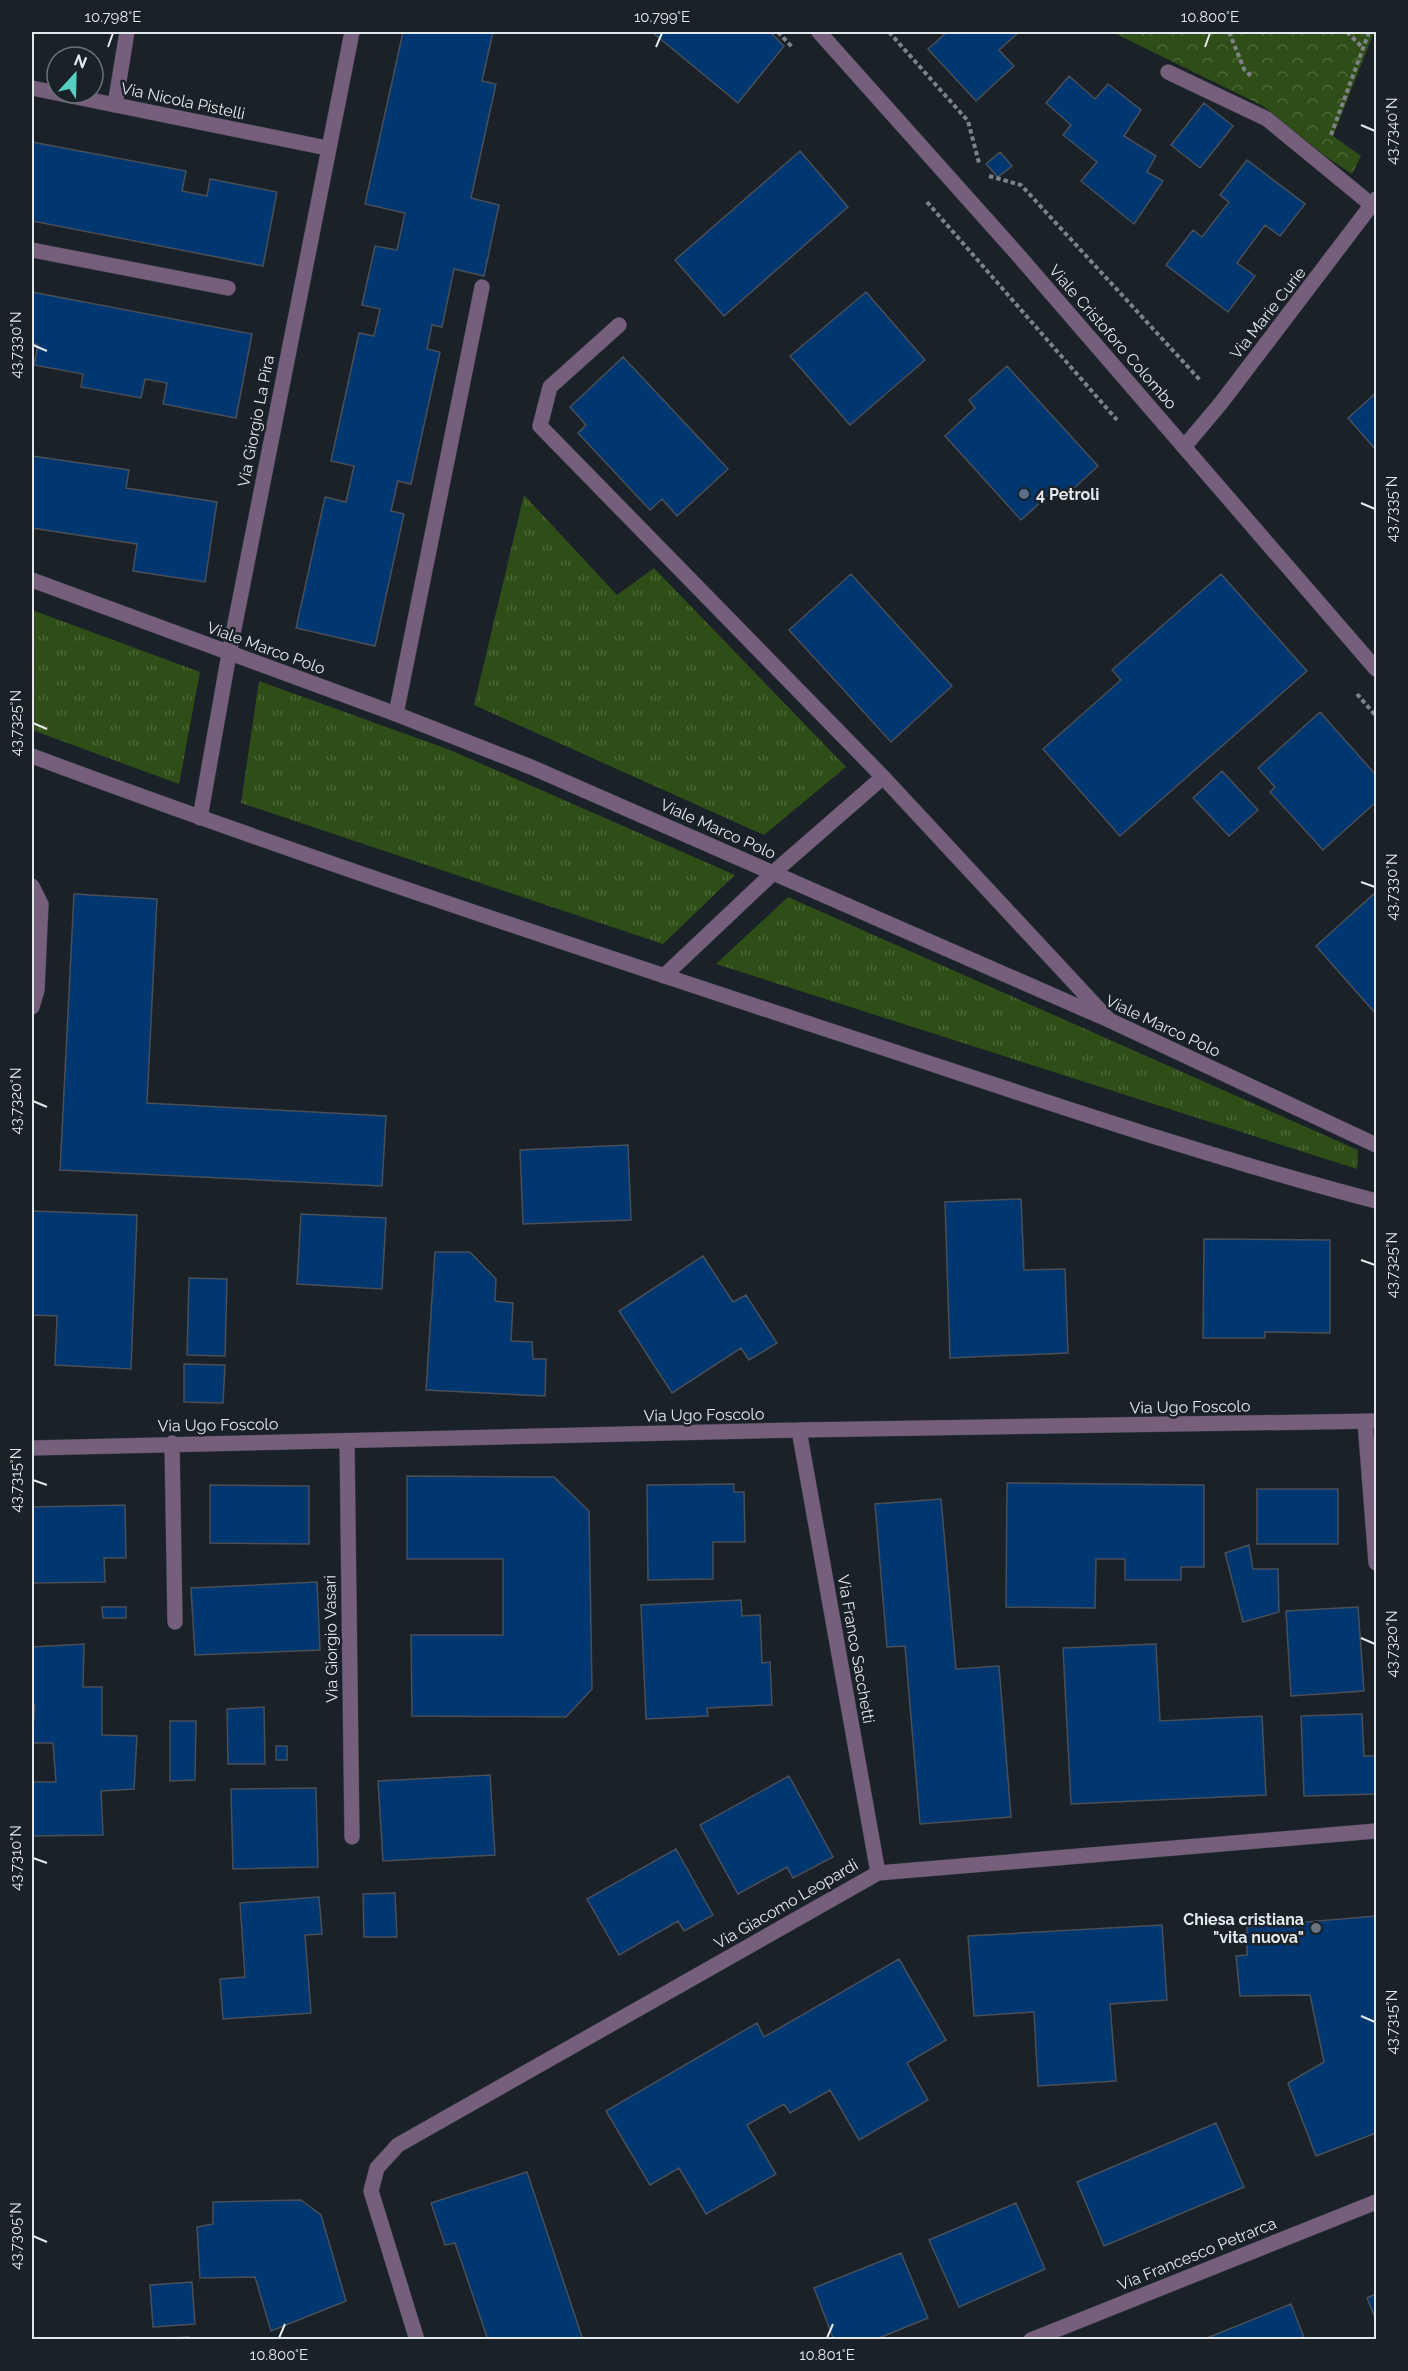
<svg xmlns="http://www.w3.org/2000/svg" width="1408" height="2371" font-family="Raleway,sans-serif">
<defs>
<pattern id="grass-tufts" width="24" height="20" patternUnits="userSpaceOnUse" patternTransform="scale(1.5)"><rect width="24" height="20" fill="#2f4d16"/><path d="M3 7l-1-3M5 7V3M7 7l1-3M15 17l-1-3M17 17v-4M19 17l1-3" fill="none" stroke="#4d6738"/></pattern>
<pattern id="forest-crowns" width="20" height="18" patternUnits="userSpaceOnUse" patternTransform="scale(1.5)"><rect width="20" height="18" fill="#2f4d16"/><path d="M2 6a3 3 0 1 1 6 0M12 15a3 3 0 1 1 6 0" fill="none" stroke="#4d6738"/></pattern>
</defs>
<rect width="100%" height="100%" fill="#1b2129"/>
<path fill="url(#grass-tufts)" d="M524 495 617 595 654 568 846 767 764 835 474 705Z
M32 610 200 672 179 784 32 730Z
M259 681 450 750 735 875 663 944 241 803Z
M788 897 1358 1150 1357 1169 716 964Z"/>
<path fill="url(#forest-crowns)" d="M1112 32H1374L1333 136 1361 156 1352 174 1325 156 1263 106Z"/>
<path fill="#003771" stroke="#484f58" stroke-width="1.5" d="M403 32H493L482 81 496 84 471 198 499 205 484 276 454 269 442 327 432 325 427 349 440 352 411 484 398 481 391 511 404 514 375 646 296 628 325 497 346 502 354 466 331 461 359 333 374 336 380 309 362 305 375 246 397 250 405 213 365 204Z
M652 32H770L784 46 738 103Z
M947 32H1019L999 50 1014 66 976 101 928 49Z
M1069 76 1095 99 1108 84 1141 110 1124 136 1156 156 1147 172 1163 181 1134 224 1081 181 1097 162 1063 135 1071 125 1046 103Z
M1204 103 1233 126 1200 168 1171 145Z
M32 142 186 171 182 191 207 196 210 179 277 192 263 266 32 221Z
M800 151 848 207 724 316 675 260Z
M1000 152 1012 166 998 177 986 164Z
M1247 160 1305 204 1280 236 1265 225 1237 263 1255 276 1228 312 1166 265 1193 230 1202 237 1229 202 1220 195Z
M32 292 252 334 236 418 163 404 167 383 145 379 141 398 81 387 83 374 34 365 38 345 32 343Z
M866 292 925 360 850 425 790 356Z
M623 357 728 469 677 516 662 499 650 510 578 433 586 425 570 407Z
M1007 366 1098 466 1062 499 1054 490 1021 520 945 436 975 408 969 400Z
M1376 393V450L1348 418Z
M32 456 129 470 126 488 217 502 205 582 133 571 137 544 32 528Z
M851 574 952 686 891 742 789 630Z
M1221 574 1307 671 1120 836 1043 749 1121 680 1112 670Z
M1320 712 1376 775V802L1323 850 1270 792 1275 787 1258 768Z
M1222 771 1258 810 1229 836 1193 798Z
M1376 892V1014L1316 946Z
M74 894 157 899 147 1103 386 1116 382 1186 60 1170Z
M628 1145 631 1220 523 1224 520 1150Z
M1021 1199 1024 1270 1065 1269 1068 1353 950 1358 945 1202Z
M32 1211 137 1215 131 1369 55 1365 57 1316 32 1315Z
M301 1214 386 1218 382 1289 297 1284Z
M1204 1239 1330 1240V1333L1265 1332V1338H1203Z
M435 1252H470L496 1279 495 1301 513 1303 511 1341 532 1342 533 1359H546L545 1396 426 1390Z
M703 1256 733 1302 746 1295 777 1343 749 1360 741 1348 672 1393 619 1311Z
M189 1278 227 1279 225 1356 187 1355Z
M184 1364 225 1365 223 1403 184 1402Z
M407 1476 554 1477 589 1511 592 1689 566 1717 412 1716 411 1635H503V1559H407Z
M1007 1483 1204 1485V1567H1181V1580H1125V1559H1096L1095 1608 1006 1607Z
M734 1484V1492H744L745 1542H713V1579L648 1580 647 1485Z
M210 1485 309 1486V1544L210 1543Z
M1257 1489H1338V1544H1257Z
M941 1499 956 1669 999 1666 1011 1817 920 1824 905 1646 887 1647 875 1504Z
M125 1505 126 1558H104L105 1582 32 1583V1507Z
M1249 1545 1253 1569H1278L1279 1612 1243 1622 1225 1553Z
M317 1582 320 1650 195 1655 191 1588Z
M741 1600 742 1616 760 1615 762 1663 770 1662 772 1705 707 1708 708 1716 646 1719 641 1605Z
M102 1607H126V1618H103Z
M1358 1607 1364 1691 1291 1696 1286 1611Z
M84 1644 83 1687H102V1735L137 1736 134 1789 101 1791 103 1835 32 1836V1782H56L53 1743H32L35 1705H32V1647Z
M1156 1644 1160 1721 1262 1716 1266 1795 1071 1804 1063 1648Z
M264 1707 265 1764H228L227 1709Z
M1362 1714 1364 1756H1376V1794L1304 1796 1301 1716Z
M170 1721H196L195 1780 170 1781Z
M276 1746H287V1760H276Z
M490 1775 495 1855 383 1861 378 1781Z
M789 1776 833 1857 793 1878 787 1867 738 1894 700 1825Z
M316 1788 318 1867 233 1869 231 1789Z
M676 1849 713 1915 684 1931 678 1921 619 1955 587 1899Z
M395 1893 397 1937H364L363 1894Z
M319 1897 322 1934 305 1935 311 2013 223 2019 220 1979 245 1977 240 1903Z
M1376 1916V2133L1316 2156 1288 2083 1324 2062 1310 1995 1240 1996 1236 1956 1247 1955V1927Z
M1162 1925 1167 2000 1110 2004 1116 2081 1038 2086 1034 2012 974 2016 968 1936Z
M899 1959 946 2040 907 2063 928 2100 859 2140 830 2090 790 2113 784 2104 747 2125 776 2174 706 2214 679 2168 650 2185 606 2111 757 2023 764 2037Z
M1216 2123 1244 2187 1104 2246 1077 2182Z
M527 2172 583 2340H488L455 2243 445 2245 431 2203Z
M301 2200 321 2215 346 2301 271 2331 255 2277 200 2278 197 2227 213 2224V2202Z
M1016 2203 1045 2269 959 2307 929 2240Z
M901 2253 928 2318 874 2340H834L814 2288Z
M192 2282 195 2324 153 2327 150 2285Z
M1376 2294V2320L1367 2298Z
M1291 2304 1305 2340H1208L1207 2338Z
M189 2337V2340H170V2338Z"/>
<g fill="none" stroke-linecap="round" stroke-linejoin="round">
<g stroke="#373d44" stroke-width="16">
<path id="service" d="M1168 72 1267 119 1373 206
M115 105 127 32
M32 250 228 288
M619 325 550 387 540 426 883 777 1109 1020
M396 714 482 287
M773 873 883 777
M32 886 41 904 37 990 32 1007
M1365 1422 1376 1563"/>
</g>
<g stroke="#373d44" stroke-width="16">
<path id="minor" d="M819 32 1019 256 1376 669
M32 88 327 148
M1184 447 1221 403 1376 199
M32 580 396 714 531 767 1109 1020 1376 1145
M32 756C292 853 555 940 819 1027 1004 1087 1188 1152 1376 1201
M200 818 229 654 352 32
M664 976 773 873
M799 1430 878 1873
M347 1441 352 1837
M172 1443 175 1622
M32 1448 799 1430 1376 1421
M417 2340 371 2191 377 2168 398 2145 878 1873 1376 1831
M1031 2340 1376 2202"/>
</g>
<path stroke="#7d8289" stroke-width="4" stroke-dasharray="4.5 3" stroke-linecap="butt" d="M778 32 792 47
M889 32 968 121 979 163
M1229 32 1244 69 1251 76
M1347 32 1363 48
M1331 135 1369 32
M989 176 1021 185 1200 380
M927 202 1117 420
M1357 694 1376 716"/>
<use href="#service" stroke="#755f7b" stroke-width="15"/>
<use href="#minor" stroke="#755f7b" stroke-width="15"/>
</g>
<path fill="none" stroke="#e3e8ed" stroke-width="2" d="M108 47 113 33M656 47 662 33M1205 47 1210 33M1361 125 1375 131M33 345 47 351M1361 503 1375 509M33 723 47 729M1361 882 1375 887M33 1101 47 1107M1361 1260 1375 1265M33 1480 47 1485M1361 1638 1375 1644M33 1858 47 1863M1361 2016 1375 2022M33 2236 47 2242M279 2338 285 2324M827 2338 833 2324"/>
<circle fill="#5c6f8a" stroke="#1b2129" stroke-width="2" cx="1024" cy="494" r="6"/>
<circle fill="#6b7280" stroke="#1b2129" stroke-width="2" cx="1316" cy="1928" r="6"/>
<g text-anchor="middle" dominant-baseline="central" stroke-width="5" stroke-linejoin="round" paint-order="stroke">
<g font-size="16" fill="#e3e8ed" stroke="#1b2129">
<text transform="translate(183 101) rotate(12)">Via Nicola Pistelli</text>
<text transform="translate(1268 313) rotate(-52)">Via Marie Curie</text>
<text transform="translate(1113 337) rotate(49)">Viale Cristoforo Colombo</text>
<text transform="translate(256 421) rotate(-79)">Via Giorgio La Pira</text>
<text transform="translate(266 648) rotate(20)">Viale Marco Polo</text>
<text transform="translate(718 829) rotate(24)">Viale Marco Polo</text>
<text transform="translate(1163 1026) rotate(25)">Viale Marco Polo</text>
<text transform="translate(1190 1407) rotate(-1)">Via Ugo Foscolo</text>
<text transform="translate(704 1415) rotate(-1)">Via Ugo Foscolo</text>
<text transform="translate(218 1425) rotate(-1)">Via Ugo Foscolo</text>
<text transform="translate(331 1639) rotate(-91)">Via Giorgio Vasari</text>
<text transform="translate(856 1649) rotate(80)">Via Franco Sacchetti</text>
<text transform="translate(786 1904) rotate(-30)">Via Giacomo Leopardi</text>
<text transform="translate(1197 2254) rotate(-22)">Via Francesco Petrarca</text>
</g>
<g font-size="16" font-weight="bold" fill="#e3e8ed" stroke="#1b2129" text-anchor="start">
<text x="1036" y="494">4 Petroli</text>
<text x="1304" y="1919" text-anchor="end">Chiesa cristiana<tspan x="1304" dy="18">"vita nuova"</tspan></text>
</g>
</g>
<rect width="1408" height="2371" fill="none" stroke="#1b2129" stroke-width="66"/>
<g transform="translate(75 75) rotate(22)"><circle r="28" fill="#1b2129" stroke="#6b7177" stroke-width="1.5"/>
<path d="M0-4.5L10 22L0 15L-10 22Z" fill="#57cec2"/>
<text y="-9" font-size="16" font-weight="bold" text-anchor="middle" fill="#e3e8ed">N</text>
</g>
<rect x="33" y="33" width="1342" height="2305" fill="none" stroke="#e3e8ed" stroke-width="2"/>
<g font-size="15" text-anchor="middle" fill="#e3e8ed">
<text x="113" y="22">10.798°E</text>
<text x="662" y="22">10.799°E</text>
<text x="1210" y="22">10.800°E</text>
<text transform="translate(1392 131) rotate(-90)" y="5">43.7340°N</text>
<text transform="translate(16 345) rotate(-90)" y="5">43.7330°N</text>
<text transform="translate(1392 509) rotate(-90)" y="5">43.7335°N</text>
<text transform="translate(16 723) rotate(-90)" y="5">43.7325°N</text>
<text transform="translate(1392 887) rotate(-90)" y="5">43.7330°N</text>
<text transform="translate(16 1101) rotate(-90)" y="5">43.7320°N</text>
<text transform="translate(1392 1265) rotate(-90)" y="5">43.7325°N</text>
<text transform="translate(16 1480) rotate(-90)" y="5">43.7315°N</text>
<text transform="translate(1392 1644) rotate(-90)" y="5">43.7320°N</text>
<text transform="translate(16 1858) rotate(-90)" y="5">43.7310°N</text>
<text transform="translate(1392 2022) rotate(-90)" y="5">43.7315°N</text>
<text transform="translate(16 2236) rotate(-90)" y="5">43.7305°N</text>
<text x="279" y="2360">10.800°E</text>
<text x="827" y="2360">10.801°E</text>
</g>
</svg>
